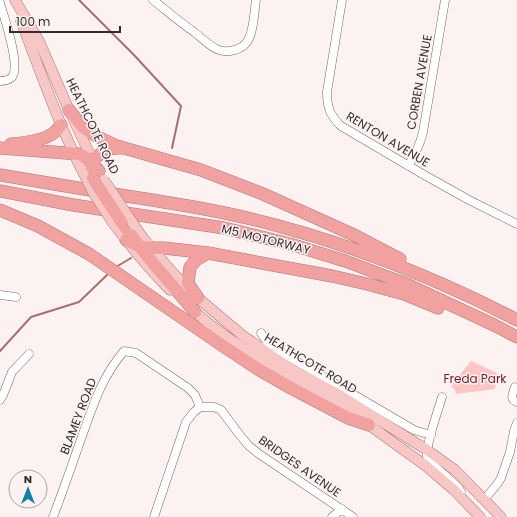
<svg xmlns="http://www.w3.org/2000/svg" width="517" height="517" font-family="Poppins,sans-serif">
<rect width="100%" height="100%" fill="#fcf2f2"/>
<path fill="#fdc5c3" d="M471 361 497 373 495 389 456 394 455 390 451 386Z"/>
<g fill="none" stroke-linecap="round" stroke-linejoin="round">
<path stroke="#a7706f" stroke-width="2" d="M79 0 134 55 181 106 172 148
M116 267 131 258
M0 351 31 317 79 302 107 275"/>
<g stroke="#786363" stroke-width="9">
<path id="minor" d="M153 0C167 11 180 22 194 32 202 38 210 47 219 50 228 53 241 50 247 42 254 32 254 12 256 0
M342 0 327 92C327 108 330 115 341 126L426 176 469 200 517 224
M0 3C4 17 21 65 12 77 9 80 4 81 0 81
M408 166C415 155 420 145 423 132L445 0
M0 295 16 297
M261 333 269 345 414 430 431 435
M515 387C513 394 509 399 517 402
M442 397C438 411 426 443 427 456 428 460 428 459 430 462L458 487 461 492
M0 400 3 395 12 372 29 354
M200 407H214L221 410 239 434 248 445 259 454 353 517
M484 500 498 483 501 478 510 452 514 431 517 423
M53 517C63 491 72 465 81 439 93 406 101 378 124 351L136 353 142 357 188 388 195 395 200 407
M154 517 186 422 194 412 200 407
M332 517 342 509"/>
</g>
<g stroke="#af7877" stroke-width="11">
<path id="major" d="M15 0 39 41 69 110 94 163
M21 21C41 73 59 126 85 176
M113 223C131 247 149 269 170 290
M134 225 143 238 173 273 198 298 242 335 279 361 302 375 341 396 427 450 455 470 501 517
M189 307 212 326 234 342 258 358 338 404 369 425 426 466 454 490 480 517"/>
</g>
<g stroke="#af7877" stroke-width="13">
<path id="highway" d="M69 110 83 127 96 136 117 146 201 170 263 194 354 235 400 259
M11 144C23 143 42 141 52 134 56 132 58 128 61 125
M0 148 79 154C88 157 93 164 99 171
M92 168V160C104 152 107 147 122 148
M0 175C40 182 80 188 120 195 172 203 224 211 275 225 358 247 440 280 517 320
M0 191 73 205 224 228 290 244 345 261 404 283 494 325 517 337
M0 210 38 226 89 254 220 344 258 369 291 388 348 418 369 425
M122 223 147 256 195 312
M126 240 139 246 152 248H164L208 253 332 276 367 284 404 294 438 308
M198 298 191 288 188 283 190 267 196 260 208 253"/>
</g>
<use href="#minor" stroke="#fff" stroke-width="8"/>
<use href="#major" stroke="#f7c7c6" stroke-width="10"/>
<use href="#highway" stroke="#f1a1a0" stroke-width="12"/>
<g stroke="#af7877" stroke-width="11" stroke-linecap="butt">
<path id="major-bridge" d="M85 176 93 192 113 223
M104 180 134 225"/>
</g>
<g stroke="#af7877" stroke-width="13" stroke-linecap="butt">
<path id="highway-bridge" d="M93 178 99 188 122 223"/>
</g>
<use href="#major-bridge" stroke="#f7c7c6" stroke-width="10"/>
<use href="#highway-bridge" stroke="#f1a1a0" stroke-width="12"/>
</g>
<g text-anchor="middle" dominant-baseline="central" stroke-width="3" stroke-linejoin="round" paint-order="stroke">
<g font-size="12" fill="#342b2b" stroke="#fcf2f2">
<text transform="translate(419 82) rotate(-80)">CORBEN AVENUE</text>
<text transform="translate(93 126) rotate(64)">HEATHCOTE ROAD</text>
<text transform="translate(388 139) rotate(31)">RENTON AVENUE</text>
<text transform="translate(266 239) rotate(14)">M5 MOTORWAY</text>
<text transform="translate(311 363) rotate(31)">HEATHCOTE ROAD</text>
<text transform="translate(78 416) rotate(-69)">BLAMEY ROAD</text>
<text transform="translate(300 466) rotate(35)">BRIDGES AVENUE</text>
</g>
<g font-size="12" fill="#741a23" stroke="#fcf2f2">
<text x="475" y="378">Freda Park</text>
</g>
</g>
<g transform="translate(28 489)"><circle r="19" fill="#fcf2f2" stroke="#aca2a2"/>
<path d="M0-3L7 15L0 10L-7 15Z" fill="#1380a8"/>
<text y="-6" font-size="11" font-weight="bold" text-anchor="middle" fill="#342b2b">N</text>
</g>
<path d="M10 26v6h110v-6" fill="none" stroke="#342b2b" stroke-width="2"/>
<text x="16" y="26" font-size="12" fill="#342b2b" stroke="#fcf2f2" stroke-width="3" paint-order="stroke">100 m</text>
</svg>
